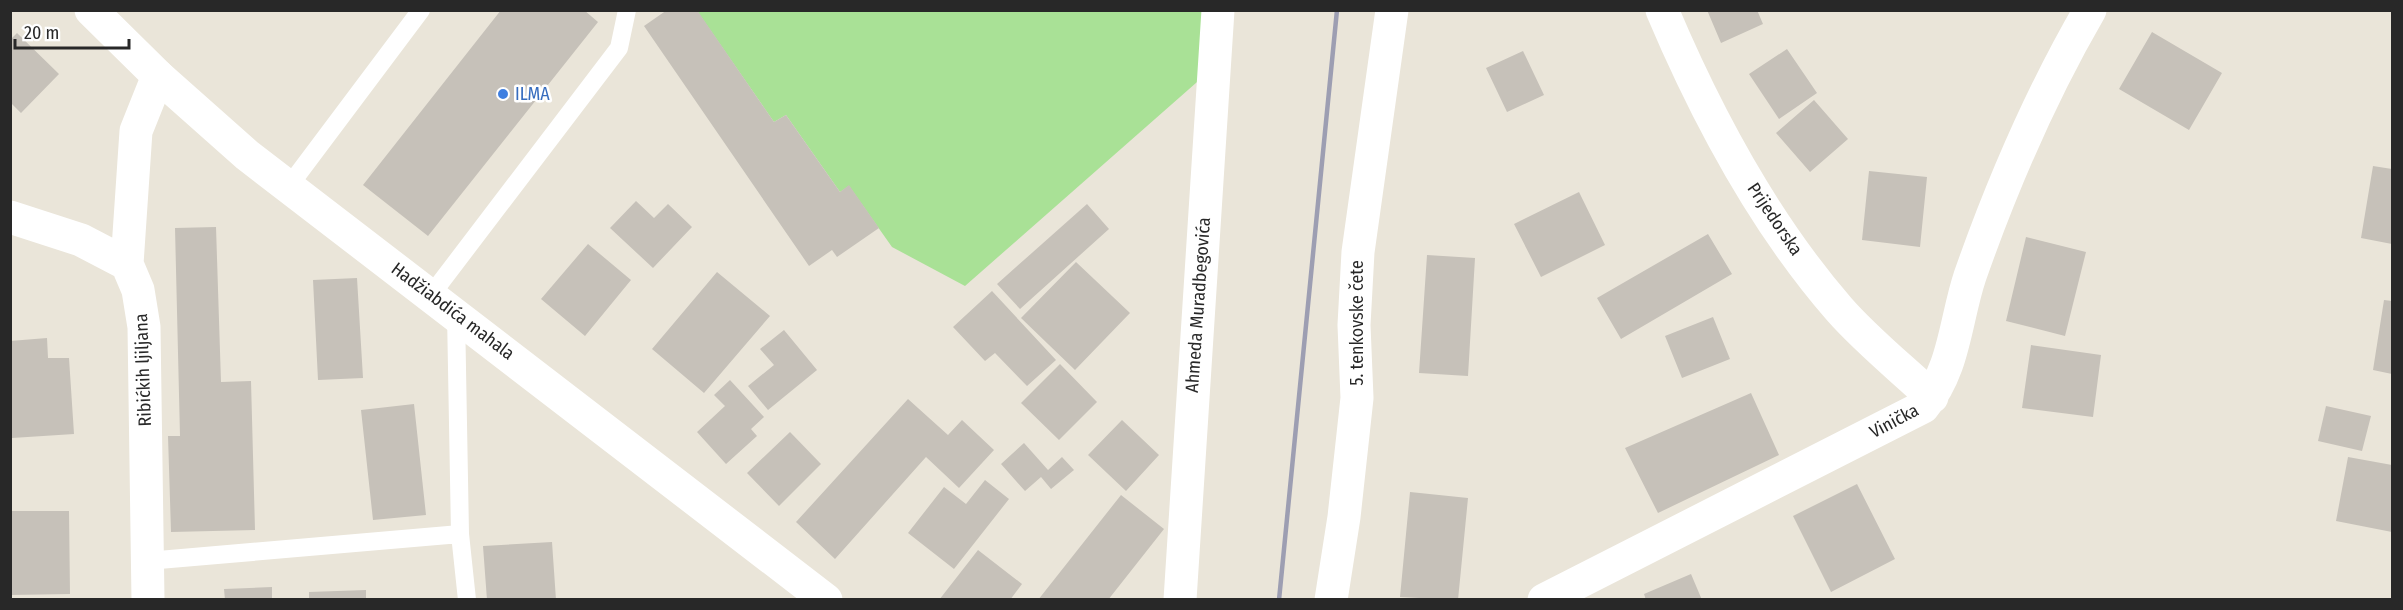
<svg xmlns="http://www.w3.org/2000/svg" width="2403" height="610" font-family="'Fira Sans Condensed',sans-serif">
<rect width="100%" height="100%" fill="#eae5d9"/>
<path fill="#a9e196" d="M697 11H1218L1213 68 965 286 892 247 849 186 840 192 786 115 774 122Z"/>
<path fill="#c6c1b9" d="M501 10H584L598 22 428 236 363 185Z
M667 10H697L774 122 786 115 840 192 849 185 879 228 837 257 832 250 809 266 644 26Z
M1707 10H1757L1763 24 1721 43Z
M2152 32 2222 73 2189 130 2119 89Z
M17 33 59 74 21 113 10 102V40Z
M1787 49 1817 93 1779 119 1749 74Z
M1523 51 1544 95 1507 112 1486 68Z
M1814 100 1848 139 1810 172 1776 133Z
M2373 166 2392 169V244L2361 238Z
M1869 171 1927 177 1920 247 1862 240Z
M1579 192 1605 245 1541 277 1514 224Z
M636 201 654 218 668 204 692 227 653 268 610 228Z
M1087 204 1109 229 1020 309 997 284Z
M216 227 221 382 251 381 255 530 171 532 168 436H180L175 228Z
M1708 234 1732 274 1621 339 1597 298Z
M2026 237 2086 252 2065 336 2006 321Z
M588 244 631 280 585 336 541 299Z
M1427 255 1475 258 1468 376 1419 373Z
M1076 262 1130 313 1075 370 1021 318Z
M717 272 770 316 704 393 652 349Z
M357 278 363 378 318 380 313 280Z
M992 291 1056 360 1027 386 995 353 985 361 953 327Z
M2384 300 2392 301V374L2373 370Z
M1713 317 1730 359 1682 378 1665 336Z
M784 330 817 370 768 410 748 386 774 365 760 349Z
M47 338 48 358H69L74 434 12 438 10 341Z
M2031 345 2101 355 2093 417 2022 408Z
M1060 364 1097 402 1059 440 1021 403Z
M730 380 764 417 751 429 757 436 726 464 697 432 725 406 714 395Z
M1751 393 1779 455 1658 513 1625 448Z
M908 399 948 435 962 420 994 450 959 488 926 457 835 559 796 522Z
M414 404 426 515 373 520 361 410Z
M2326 406 2371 416 2362 451 2318 441Z
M1122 420 1159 455 1126 491 1088 455Z
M790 432 821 464 779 506 747 473Z
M1024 443 1048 470 1062 457 1074 470 1051 489 1041 477 1025 491 1001 464Z
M2348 457 2392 465V532L2336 521Z
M985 480 1009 499 954 569 908 533 944 487 966 504Z
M1857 484 1895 559 1831 592 1793 516Z
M1410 492 1468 498 1458 600 1400 597Z
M1121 495 1164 529 1108 600H1038Z
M10 511H69L70 594 10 595Z
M552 542 556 600H487L483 546Z
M978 550 1022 584 1010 600H939Z
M1691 574 1702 600H1646L1644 594Z
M272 587V600H225L224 589Z
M366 590V600H309V592Z"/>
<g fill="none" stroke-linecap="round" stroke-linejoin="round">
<path stroke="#fff" stroke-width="18" d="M289 186 421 10
M431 295 619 48 627 10
M456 313 460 534 467 600
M147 561 460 534"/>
<path stroke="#fff" stroke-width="33" d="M1662 10C1706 114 1765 224 1839 309 1866 340 1901 368 1932 397
M10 217 81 240 127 264
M148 600 144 327 138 290 127 264 136 131 158 76
M1180 600 1218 10
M1331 600 1344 517 1357 398 1354 325 1358 252 1392 10
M1544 600 1923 407C1955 369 1955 321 1970 276 2003 182 2040 96 2090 10"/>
<path stroke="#fff" stroke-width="33" d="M91 10 158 76 247 155 826 600"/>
<path stroke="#9d9eb2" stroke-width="4.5" d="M1279 600 1337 10"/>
</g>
<circle fill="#3f7fe0" stroke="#fff" stroke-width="2" cx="503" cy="94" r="6"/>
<g text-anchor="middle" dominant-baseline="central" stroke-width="5" stroke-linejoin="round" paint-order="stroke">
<g font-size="18" fill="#366cbe" stroke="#fff" text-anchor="start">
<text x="515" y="94">ILMA</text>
</g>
<g font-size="18" fill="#282828" stroke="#fff">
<text transform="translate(1775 219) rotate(56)">Prijedorska</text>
<text transform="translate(1198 305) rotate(-86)">Ahmeda Muradbegovića</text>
<text transform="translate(453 311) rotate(37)">Hadžiabdića mahala</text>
<text transform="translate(1357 323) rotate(-90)">5. tenkovske čete</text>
<text transform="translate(143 370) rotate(-92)">Ribićkih ljiljana</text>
<text transform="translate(1894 421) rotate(-28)">Vinička</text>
</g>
</g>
<rect width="2403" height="610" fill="none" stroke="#282828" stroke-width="24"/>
<path d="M15 39v9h114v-9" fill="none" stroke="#282828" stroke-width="3"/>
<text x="24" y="39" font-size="18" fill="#282828" stroke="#ffffff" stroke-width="4.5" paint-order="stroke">20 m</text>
</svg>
